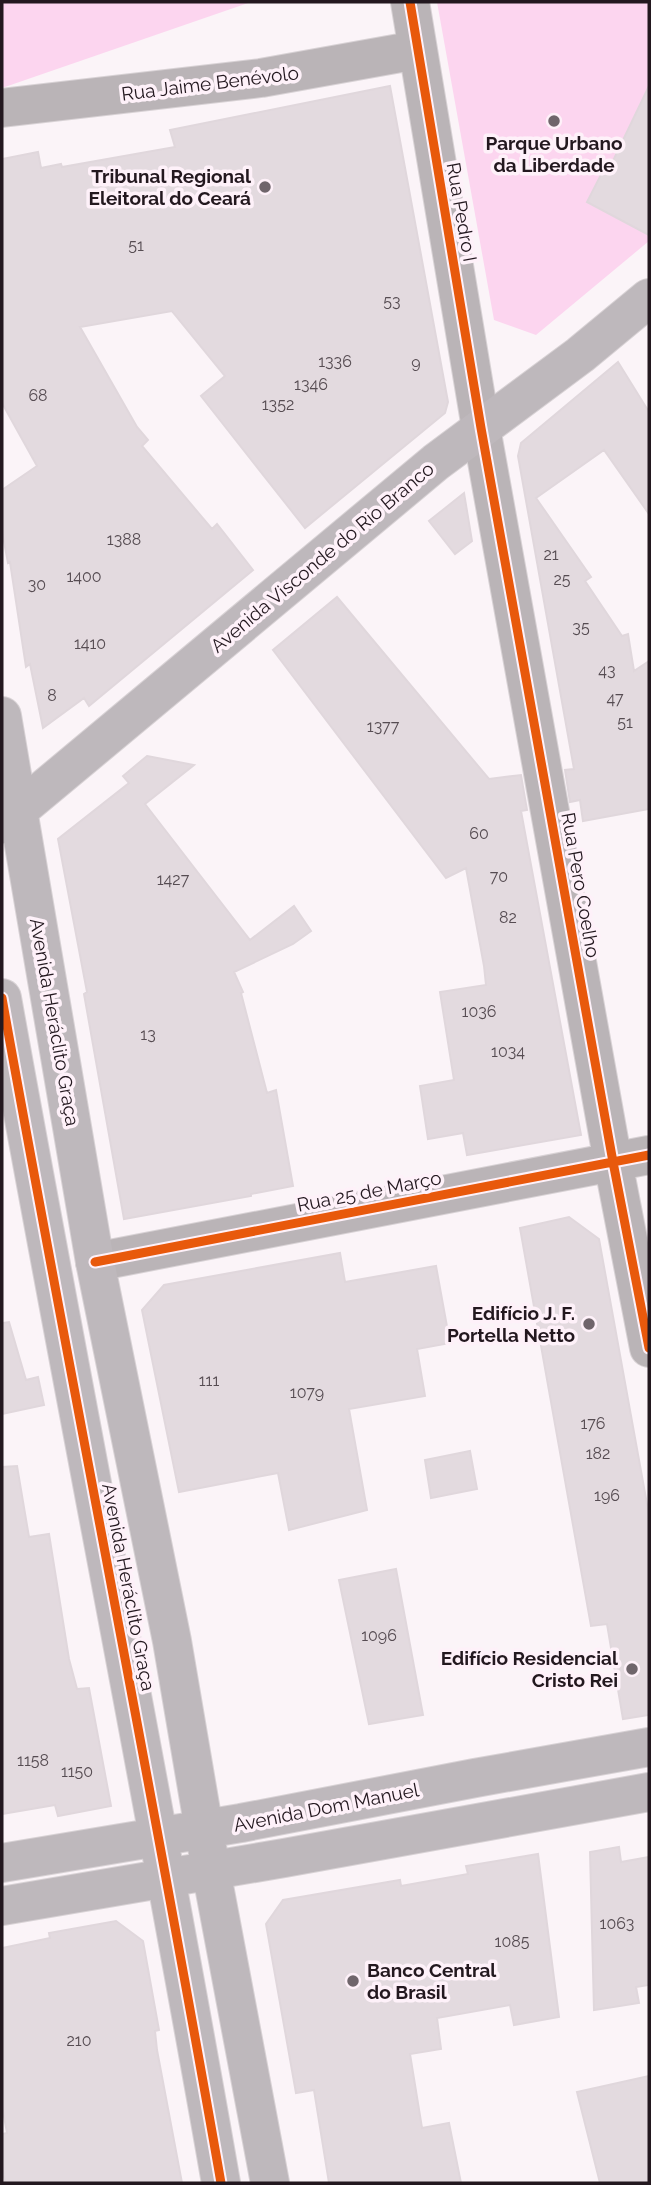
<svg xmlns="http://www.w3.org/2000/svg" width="651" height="2185" font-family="Raleway,sans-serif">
<rect width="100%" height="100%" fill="#fbf4f8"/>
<path fill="#fcd5ef" d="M2 2H251L2 88Z
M437 2H649V241L536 335 494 320Z"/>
<path fill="#e3dadf" stroke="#e0d7dc" stroke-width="2" d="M390 86 448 402 445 413 305 528 201 396 225 376 172 311 80 327 137 427 148 440 142 446 212 529 217 524 253 570 89 706 84 698 43 728 30 664 26 667 10 562 8 563 2 531V490L37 466 2 403V159L38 152 41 168 61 164 62 167 175 147 170 130Z
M649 86V235L587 202 608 161 612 163Z
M618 362 649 412V514L604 450 536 498 591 577 585 581 622 636 628 634 634 671 649 661V809L583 821 580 800 570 802 565 770 574 769 518 456 521 443Z
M464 493 472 541 455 554 429 521Z
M337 597 489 779 521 775 527 810 521 811 581 1135 467 1155 463 1133 428 1139 420 1086 454 1080 440 992 486 985 484 966 466 868 446 878 273 650Z
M147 756 194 765 145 804 250 940 294 906 311 931 293 944 234 972 243 992 241 993 267 1093 276 1090 293 1186 251 1194V1196L124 1219 84 994 87 992 58 839 129 783 123 776Z
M569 1217 599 1239 649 1515V1715L623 1719 607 1624 591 1626 520 1228Z
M340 1253 345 1282 436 1266 450 1343 417 1349 425 1396 349 1409 367 1510 289 1530 278 1473 179 1492 142 1310 164 1285Z
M9 1322 26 1380 38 1377 44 1405 2 1414V1323Z
M470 1451 477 1489 431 1498 425 1460Z
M17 1466 29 1537 49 1534 69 1659 77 1689 89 1688 111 1806 58 1816 55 1805 2 1814V1467Z
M396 1569 423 1715 369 1724 339 1580Z
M619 1847 621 1862 649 1857V1985L636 1987 639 2003 594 2010 590 1852Z
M538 1854 559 2017 514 2025 510 2005 437 2018 441 2049 410 2054 422 2128 449 2123 461 2183H329L314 2090 296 2093 266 1924 283 1900 400 1880 401 1886 468 1874 466 1866Z
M116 1921 143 1941 159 2030 155 2031 157 2050 182 2183H5L2 2165V2134L7 2133 2 2106V1948L50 1938 49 1933Z
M649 2076V2183H600L577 2092Z"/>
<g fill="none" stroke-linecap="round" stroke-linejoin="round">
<g stroke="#d8d2d5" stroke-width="40">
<path id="minor" d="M410 2 481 428 613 1162 649 1348
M2 108 261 78 417 50
M95 1262 649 1155"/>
</g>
<g stroke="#d8d2d5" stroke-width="40">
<path id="primary" d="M2 716 95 1262 172 1641 211 1870 270 2183
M2 824 436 462 580 355 649 298
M2 998C73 1394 152 1787 221 2183
M2 1863 241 1823 475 1778 649 1747
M2 1906 284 1858 649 1792"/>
</g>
<use href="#minor" stroke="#bab4b7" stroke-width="38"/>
<use href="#primary" stroke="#beb8bc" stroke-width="38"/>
<g stroke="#fef1f9" stroke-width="13">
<path id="cycleway" d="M410 2 481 428 613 1162 649 1348
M2 998C73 1394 152 1787 221 2183
M95 1262 649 1155"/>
</g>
<use href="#cycleway" stroke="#e8590c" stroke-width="9"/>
</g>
<g fill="#6f656b" stroke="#fef1f9" stroke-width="2.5">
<circle cx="554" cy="121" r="7"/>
<circle cx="265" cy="187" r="7"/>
<circle cx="589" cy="1324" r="7"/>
<circle cx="632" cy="1669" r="7"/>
<circle cx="353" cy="1981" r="7"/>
</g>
<g text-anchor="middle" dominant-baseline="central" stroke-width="7" stroke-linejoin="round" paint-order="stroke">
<g font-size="16" fill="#564c52">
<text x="136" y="245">51</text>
<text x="392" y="301">53</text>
<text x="335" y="361">1336</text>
<text x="416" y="362">9</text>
<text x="311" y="384">1346</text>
<text x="38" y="395">68</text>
<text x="278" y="404">1352</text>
<text x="124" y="539">1388</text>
<text x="551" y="554">21</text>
<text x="84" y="576">1400</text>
<text x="562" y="579">25</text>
<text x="37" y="584">30</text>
<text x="581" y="627">35</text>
<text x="90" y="643">1410</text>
<text x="607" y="670">43</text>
<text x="52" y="695">8</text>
<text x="615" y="698">47</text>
<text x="625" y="722">51</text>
<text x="383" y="726">1377</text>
<text x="479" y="833">60</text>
<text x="499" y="876">70</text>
<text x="173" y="879">1427</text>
<text x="508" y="917">82</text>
<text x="479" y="1011">1036</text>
<text x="148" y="1034">13</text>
<text x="508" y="1051">1034</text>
<text x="209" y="1380">111</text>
<text x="307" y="1392">1079</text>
<text x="593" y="1423">176</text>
<text x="598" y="1453">182</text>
<text x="607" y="1495">196</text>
<text x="379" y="1635">1096</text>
<text x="33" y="1760">1158</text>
<text x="77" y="1771">1150</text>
<text x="617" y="1923">1063</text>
<text x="512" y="1941">1085</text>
<text x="79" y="2040">210</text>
</g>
<g font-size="19" fill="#23181f" stroke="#fef1f9">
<text transform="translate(210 83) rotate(-7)">Rua Jaime Benévolo</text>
<text transform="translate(462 212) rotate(80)">Rua Pedro I</text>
<text transform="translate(322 557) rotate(-40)">Avenida Visconde do Rio Branco</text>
<text transform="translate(581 885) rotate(80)">Rua Pero Coelho</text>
<text transform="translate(55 1022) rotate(80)">Avenida Heráclito Graça</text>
<text transform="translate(369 1191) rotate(-11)">Rua 25 de Março</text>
<text transform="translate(129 1587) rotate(79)">Avenida Heráclito Graça</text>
<text transform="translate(326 1807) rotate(-11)">Avenida Dom Manuel</text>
</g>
<g font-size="19" font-weight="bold" fill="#23181f" stroke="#fef1f9" text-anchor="end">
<text x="554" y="143" text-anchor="middle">Parque Urbano<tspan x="554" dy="22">da Liberdade</tspan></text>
<text x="251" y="176">Tribunal Regional<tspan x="251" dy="22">Eleitoral do Ceará</tspan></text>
<text x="575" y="1313">Edifício J. F.<tspan x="575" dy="22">Portella Netto</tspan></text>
<text x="618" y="1658">Edifício Residencial<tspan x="618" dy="22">Cristo Rei</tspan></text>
<text x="367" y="1970" text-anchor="start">Banco Central<tspan x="367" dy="22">do Brasil</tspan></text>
</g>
</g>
<rect width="651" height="2185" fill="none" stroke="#23181f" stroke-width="7"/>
</svg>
